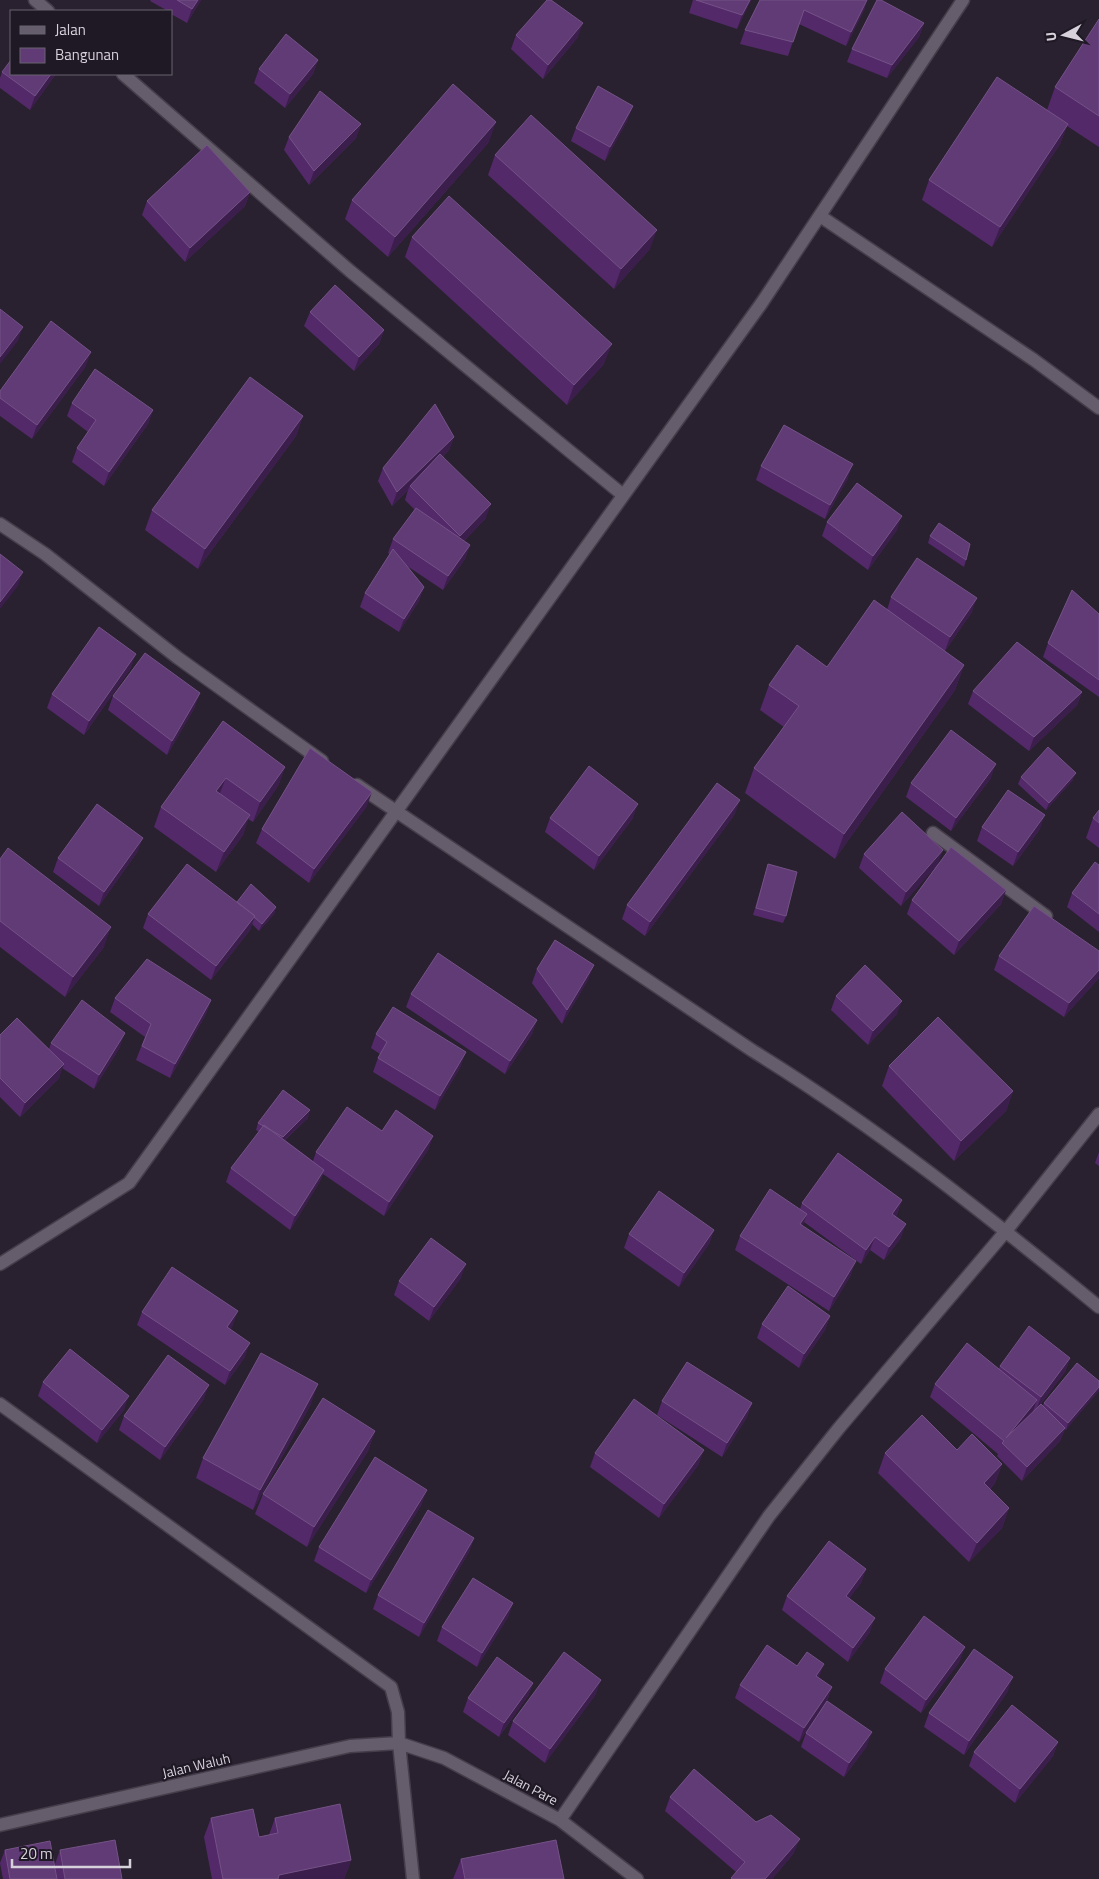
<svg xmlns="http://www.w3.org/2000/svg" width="1099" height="1879" font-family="'Titillium Web',sans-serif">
<rect width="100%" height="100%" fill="#29212f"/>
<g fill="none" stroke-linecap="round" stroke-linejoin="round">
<g stroke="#453e4a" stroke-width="15">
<path id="street" d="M35 0 48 11
M123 74 350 271 623 495
M820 216 1034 360 1099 408
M0 524 45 554 178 658 322 761
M357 785 753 1051C875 1126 988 1216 1099 1307
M933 833 1046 916
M0 1404 391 1687 398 1712 399 1743 413 1879
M560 1820 769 1516 839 1428 1006 1231 1099 1114
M0 1825 350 1746 399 1743 444 1758 560 1820 637 1879"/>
</g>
<g stroke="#453e4a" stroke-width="15">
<path id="secondary" d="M0 1264 129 1183 761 304 963 0"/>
</g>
<use href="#street" stroke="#655c6c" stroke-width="12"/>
<use href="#secondary" stroke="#655c6c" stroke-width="12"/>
</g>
<path fill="#53296a" d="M151 0H201L187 23 171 14V11H168L150 1Z
M693 0H751L737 29 689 13Z
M760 0 865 8 846 46 799 24 788 56 740 44 745 30Z
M1099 19V147L1067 126 1060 144 992 247 922 200 929 180 1047 110 1055 87Z
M924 23 919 37 887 78 847 62 852 49Z
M516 35 578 37 543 79 511 49Z
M318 60 313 74 285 108 254 83 259 69Z
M2 72 11 74H56L30 110 0 88V78Z
M628 119 605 161 571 141 576 128Z
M361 124 356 138 309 185 284 150 289 137Z
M489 142 388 257 345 219 352 200Z
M495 155 650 249 614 289 488 175Z
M250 192 245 206 185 262 142 215 147 201Z
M412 237 604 364 567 405 405 257Z
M310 312 384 330 379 344 354 371 304 326Z
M86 366 32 439 0 416V391Z
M72 403 153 410 148 424 104 486 72 462 77 448 88 432 67 416Z
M303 416 296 436 198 569 145 530 152 510Z
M454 437 449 450 443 456 486 518 464 541 470 545 465 559 443 590 407 566 424 587 419 601 399 632 360 607 365 593 390 554 388 553 393 539 415 510 405 500 408 490 392 506 378 481 383 468Z
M761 466 848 478 825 519 756 480Z
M827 522 897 530 868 570 822 536Z
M930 536 966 560 964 567 928 543Z
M891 597 972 612 945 651 927 638 964 665 955 690 835 859 745 793 754 768 784 727 760 710 769 685 827 667 887 610Z
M1099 614V697L1043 657 1048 643Z
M131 668 84 735 47 708 52 694Z
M973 691 1082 692 1077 705 1029 751 968 704Z
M113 696 195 707 167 755 108 710Z
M223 721 285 767 278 786 253 822 248 819 243 835 216 872 154 827 161 807Z
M1021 777 1073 780 1046 810 1018 784Z
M991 778 951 831 906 797 911 783Z
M367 806 309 883 256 843 262 829Z
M1099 810V848L1086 838 1093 818Z
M735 814 645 936 622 919 627 905Z
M550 818H633L594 870 545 832Z
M982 827 1040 829 1013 866 977 841Z
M138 851 99 906 53 872 58 858Z
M864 854 939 864 1006 890 1001 904 954 955 907 914 912 900 937 865 901 906 859 868Z
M0 859 104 947 65 997 0 947Z
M768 864 786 916 783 923 753 915Z
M1099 865V932L1067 907 1072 893Z
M237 902 276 907 274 914 259 931 252 924 250 930 211 980 143 928 148 914Z
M1099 951V978L1064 1017 994 970 999 956Z
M537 969 589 978 562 1024 532 983Z
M411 994 537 1020 532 1034 505 1074 406 1007Z
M836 996 897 1014 868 1045 831 1010Z
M115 998 211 1000 206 1014 170 1078 136 1060 145 1037 110 1012Z
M376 1034 461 1066 435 1110 373 1072 378 1058 380 1054 371 1048Z
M0 1035 49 1049 51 1043 120 1047 94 1089 62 1068 59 1078 20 1117 0 1097Z
M889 1066 1013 1091 1006 1111 954 1161 882 1086Z
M308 1118 285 1140 313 1161 316 1152 382 1131 433 1136 428 1150 384 1216 323 1174 319 1183 290 1230 226 1182 231 1168 259 1132 256 1130 258 1123Z
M1099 1152V1166L1095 1163Z
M902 1200 897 1214 896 1216 901 1238 884 1260 870 1250 861 1264 804 1222 802 1226 851 1275 829 1311 735 1250 740 1236 800 1209 802 1203Z
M714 1230 709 1244 679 1287 624 1248 629 1234Z
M461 1278 429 1321 394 1295 399 1281Z
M142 1312 233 1325 230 1329 245 1357 225 1385 137 1325Z
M830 1316 825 1330 799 1368 757 1338 762 1324Z
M1070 1358 1065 1372 1040 1405H1043L1044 1403 1099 1381 1066 1430 1065 1429 1060 1441 1022 1481 997 1456 998 1454 930 1397 935 1384 999 1368 1000 1366Z
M43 1382 124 1410 97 1443 38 1396Z
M204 1399 160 1460 119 1430 124 1416Z
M662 1401 752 1403 747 1417 722 1457 657 1415Z
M311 1404 253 1510 196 1478 203 1458Z
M375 1431 368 1451 307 1547 255 1514 263 1494Z
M957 1450 1002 1464 995 1483 990 1489 1009 1508 1002 1528 969 1562 878 1473 885 1453Z
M595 1453 699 1464 659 1518 590 1467Z
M422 1504 366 1593 314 1561 319 1547Z
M474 1538 469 1552 419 1637 373 1609 378 1595Z
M866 1569 861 1583 849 1598 870 1632 848 1662 782 1610 787 1596Z
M513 1603 508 1617 477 1667 437 1641 442 1627Z
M960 1661 921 1713 880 1683 885 1669Z
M797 1666 819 1678 832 1687 827 1701 799 1742 735 1698 740 1685Z
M533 1683 528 1696 499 1737 463 1712 468 1698Z
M1008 1691 964 1755 924 1727 929 1713Z
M596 1694 545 1763 508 1735 513 1721Z
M806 1733 867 1746 844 1777 801 1747Z
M1058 1742 1053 1756 1015 1803 969 1766 974 1752Z
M670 1797 756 1822 794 1853 772 1879H731L736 1872 665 1811Z
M211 1818 259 1837 269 1835 275 1818 351 1860 344 1879H212L204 1837Z
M5 1850 57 1879H3L0 1863Z
M60 1850 122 1879H57L55 1864Z
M461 1859 564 1879H453Z"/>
<path fill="#3c1e4d" d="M198 0H201L187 23 192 9Z
M750 0H751L737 29 742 15Z
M867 0 865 8 846 46 851 32Z
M583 23 578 37 543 79 548 65Z
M924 23 919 37 887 78 892 65Z
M318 60 313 74 285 108 290 94Z
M51 74H56L30 110 35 96Z
M633 106 628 119 605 161 610 147Z
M496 122 489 142 388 257 395 237Z
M361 124 356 138 309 185 314 171Z
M1068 124 1060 144 992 247 1000 227Z
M250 192 245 206 185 262 190 248Z
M657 230 650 249 614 289 621 269Z
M23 327 18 341 0 364V357Z
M384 330 379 344 354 371 359 357Z
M612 344 604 364 567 405 574 385Z
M91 352 86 366 32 439 37 425Z
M153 410 148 424 104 486 109 472Z
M303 416 296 436 198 569 205 549Z
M454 437 449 450 411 487 410 486 408 490 392 506 397 492Z
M853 464 848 478 825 519 830 505Z
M491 504 486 518 455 550 460 536Z
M902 516 897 530 868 570 873 556Z
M470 545 465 559 443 590 448 576Z
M23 572 18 586 0 609V602Z
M424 587 419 601 399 632 404 619Z
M977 598 972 612 945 651 950 637Z
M136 654 131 668 84 735 89 721Z
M964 665 955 690 835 859 844 834Z
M1082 692 1077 705 1029 751 1034 737Z
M200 693 195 707 167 755 172 741Z
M996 764 991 778 951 831 956 818Z
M285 767 278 786 253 822 260 802Z
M1076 773 1073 780 1046 810 1049 803Z
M226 778 218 798 216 791Z
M372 792 367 806 309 883 314 869Z
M740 800 735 814 645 936 650 922Z
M638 804 633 818 594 870 599 856Z
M250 815 243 835 216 872 224 852Z
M1045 815 1040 829 1013 866 1018 852Z
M143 838 138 851 99 906 104 892Z
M943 850 938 864 901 906 906 892Z
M1006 890 1001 904 954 955 959 941Z
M276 907 274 914 259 931 262 924Z
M255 916 250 930 211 980 216 966Z
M111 927 104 947 65 997 73 977Z
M594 965 589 978 562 1024 567 1010Z
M1099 970V978L1064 1017 1069 1003Z
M211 1000 206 1014 170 1078 175 1064Z
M902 1001 897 1014 868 1045 873 1031Z
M537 1020 532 1034 505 1074 510 1061Z
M125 1033 120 1047 94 1089 99 1075Z
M466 1052 461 1066 435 1110 440 1096Z
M64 1064 59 1078 20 1117 25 1103Z
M1013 1091 1006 1111 954 1161 961 1141Z
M310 1110 308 1118 280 1144 283 1137Z
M433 1136 428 1150 384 1216 389 1202Z
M324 1170 319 1183 290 1230 295 1216Z
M902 1200 897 1214 887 1227 892 1214Z
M807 1214 802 1227 800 1224Z
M906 1224 901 1238 884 1260 889 1247Z
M714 1230 709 1244 679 1287 684 1273Z
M875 1237 870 1250 861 1264 866 1250Z
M856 1261 851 1275 829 1311 834 1297Z
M466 1264 461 1278 429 1321 434 1307Z
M238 1311 233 1325 222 1341 227 1327Z
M830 1316 825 1330 799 1368 804 1354Z
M250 1343 245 1357 225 1385 230 1371Z
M1070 1358 1065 1372 1036 1410 1041 1397Z
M318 1384 311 1404 253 1510 260 1490Z
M209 1385 204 1399 160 1460 165 1447Z
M1099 1387V1391L1066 1430 1068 1423Z
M129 1396 124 1410 97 1443 102 1430Z
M1037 1400 1032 1414 1006 1438Z
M752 1403 747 1417 722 1457 727 1443Z
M1065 1428 1060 1441 1022 1481 1027 1467Z
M375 1431 368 1451 307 1547 314 1527Z
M704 1450 699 1464 659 1518 664 1504Z
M1002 1464 995 1483 976 1503 984 1483Z
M427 1490 422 1504 366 1593 371 1580Z
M1009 1508 1002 1528 969 1562 977 1543Z
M474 1538 469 1552 419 1637 424 1623Z
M866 1569 861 1583 841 1610 846 1596Z
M513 1603 508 1617 477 1667 482 1653Z
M875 1618 870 1632 848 1662 853 1648Z
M965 1647 960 1661 921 1713 926 1700Z
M824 1664 819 1678 811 1690 816 1676Z
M1013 1677 1008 1691 964 1755 969 1741Z
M601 1680 596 1694 545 1763 550 1749Z
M533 1683 528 1696 499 1737 504 1723Z
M832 1687 827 1701 799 1742 804 1728Z
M872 1732 867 1746 844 1777 849 1763Z
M1058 1742 1053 1756 1015 1803 1020 1789Z
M800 1839 794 1853 772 1879H765Z
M351 1860 344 1879H277L279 1875Z"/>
<path fill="#613b76" stroke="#745286" d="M177 0H198L192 9Z
M547 0H551L583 23 548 65 516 35Z
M696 0H750L742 15Z
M760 0H867L851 32 804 10 793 42 745 30Z
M877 0H881L924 23 892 65 852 49Z
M1099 19V116L1055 87Z
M286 34 318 60 290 94 259 69Z
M11 60V74H51L35 96 2 72Z
M997 77 1068 124 1000 227 929 180Z
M453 84 496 122 395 237 352 200Z
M598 86 633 106 610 147 576 128Z
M320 91 361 124 314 171 289 137Z
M531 115 657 230 621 269 495 155Z
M207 145 250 192 190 248 147 201Z
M449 196 612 344 574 385 412 237Z
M335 285 384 330 359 357 310 312Z
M0 309 23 327 0 357Z
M51 321 91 352 37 425 0 398V391Z
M95 369 153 410 109 472 77 448 96 420 72 403Z
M250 377 303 416 205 549 152 510Z
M435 404 454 437 397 492 383 468Z
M784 425 853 464 830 505 761 466Z
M440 454 491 504 460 536 410 486Z
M857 483 902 516 873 556 827 522Z
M416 508 470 545 448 576 393 539Z
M939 523 970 544 966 560 930 536Z
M393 549 424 587 404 619 365 593Z
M0 554 23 572 0 602Z
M917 558 977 598 950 637 891 597Z
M1072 590 1099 614V680L1048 643Z
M874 600 964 665 844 834 754 768 799 706 769 685 797 645 827 667Z
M99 627 136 654 89 721 52 694Z
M1017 642 1082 692 1034 737 973 691Z
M145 653 200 693 172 741 113 696Z
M223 721 285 767 260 802 226 778 216 791 250 815 224 852 161 807Z
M951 730 996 764 956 818 911 783Z
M1048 747 1076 773 1049 803 1021 777Z
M310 748 372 792 314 869 262 829Z
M589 766 638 804 599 856 550 818Z
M717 783 740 800 650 922 627 905Z
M1008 790 1045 815 1018 852 982 827Z
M97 804 143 838 104 892 58 858Z
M1099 810V823L1093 818Z
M902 812 943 850 906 892 864 854Z
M951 847 1006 890 959 941 912 900Z
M8 848 111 927 73 977 0 921V859Z
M1095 862 1099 865V914L1072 893Z
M187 864 255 916 216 966 148 914Z
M768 864 797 872 786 916 756 908Z
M251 884 276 907 262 924 254 917 255 916 237 902Z
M1034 906 1099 951V970L1069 1003 999 956Z
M555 940 594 965 567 1010 537 969Z
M438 953 537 1020 510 1061 411 994Z
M147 959 211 1000 175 1064 142 1046 151 1024 115 998Z
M865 965 902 1001 873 1031 836 996Z
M82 1000 125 1033 99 1075 51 1043Z
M393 1007 466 1052 440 1096 378 1058 387 1042 376 1034Z
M938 1017 1013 1091 961 1141 889 1066Z
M17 1018 64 1064 25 1103 0 1078V1035Z
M283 1090 310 1110 283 1137 258 1123Z
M347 1107 382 1131 396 1110 433 1136 389 1202 316 1152Z
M264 1125 324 1170 295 1216 231 1168Z
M838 1153 902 1200 892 1214 906 1224 889 1247 875 1237 866 1250 802 1203Z
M770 1189 807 1214 800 1224 856 1261 834 1297 740 1236Z
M659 1191 714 1230 684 1273 629 1234Z
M431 1238 466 1264 434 1307 399 1281Z
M172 1267 238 1311 227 1327 250 1343 230 1371 142 1312Z
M788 1286 830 1316 804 1354 762 1324Z
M1029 1326 1070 1358 1041 1397 1000 1366Z
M967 1343 1037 1400 1006 1438 1041 1404 1065 1428 1027 1467 1002 1443 1004 1441 935 1384Z
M70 1349 129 1396 102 1430 43 1382Z
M261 1353 318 1384 260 1490 203 1458Z
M168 1355 209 1385 165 1447 124 1416Z
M687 1362 752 1403 727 1443 662 1401Z
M1077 1363 1099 1381V1387L1068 1423 1044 1403Z
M323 1398 375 1431 314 1527 263 1494Z
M634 1399 704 1450 664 1504 595 1453Z
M922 1415 957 1450 972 1434 1002 1464 984 1483 1009 1508 977 1543 885 1453Z
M375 1457 427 1490 371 1580 319 1547Z
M428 1510 474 1538 424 1623 378 1595Z
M829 1541 866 1569 846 1596 875 1618 853 1648 787 1596Z
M473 1578 513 1603 482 1653 442 1627Z
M924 1616 965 1647 926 1700 885 1669Z
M767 1645 797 1666 807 1652 824 1664 816 1676 832 1687 804 1728 740 1685Z
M974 1649 1013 1677 969 1741 929 1713Z
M564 1652 601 1680 550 1749 513 1721Z
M497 1657 533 1683 504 1723 468 1698Z
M827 1701 872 1732 849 1763 806 1733Z
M1012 1705 1058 1742 1020 1789 974 1752Z
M694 1769 756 1822 771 1815 800 1839 765 1879H732L731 1878 745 1862 670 1797Z
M340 1804 351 1860 279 1875 278 1879H223L211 1818 253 1809 259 1837 278 1833 275 1818Z
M115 1840 122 1879H65L60 1850Z
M556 1840 564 1879H465L461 1859Z
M50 1841 57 1879H10L5 1850Z"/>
<g text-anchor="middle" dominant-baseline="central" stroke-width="4.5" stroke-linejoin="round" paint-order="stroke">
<g font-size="14" fill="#d7d1db" stroke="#1f1825">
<text transform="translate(196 1765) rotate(-13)">Jalan Waluh</text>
<text transform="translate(531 1787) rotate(28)">Jalan Pare</text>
</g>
</g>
<rect x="10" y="10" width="162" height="65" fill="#1f1825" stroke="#69626e"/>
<rect x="20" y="26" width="25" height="8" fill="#655c6c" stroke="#69626e"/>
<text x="55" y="35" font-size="15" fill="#d7d1db">Jalan</text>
<rect x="20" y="48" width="25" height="15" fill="#613b76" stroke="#69626e"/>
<text x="55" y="60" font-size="15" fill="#d7d1db">Bangunan</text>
<g transform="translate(1064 35) rotate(263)" stroke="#1f1825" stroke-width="4" paint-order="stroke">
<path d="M0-4L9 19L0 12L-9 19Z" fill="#d7d1db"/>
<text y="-8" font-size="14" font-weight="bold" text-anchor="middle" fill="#d7d1db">U</text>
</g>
<path d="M12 1859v8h118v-8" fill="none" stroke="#d7d1db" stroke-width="2.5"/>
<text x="20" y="1859" font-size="15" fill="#d7d1db" stroke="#1f1825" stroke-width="4" paint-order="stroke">20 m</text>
</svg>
